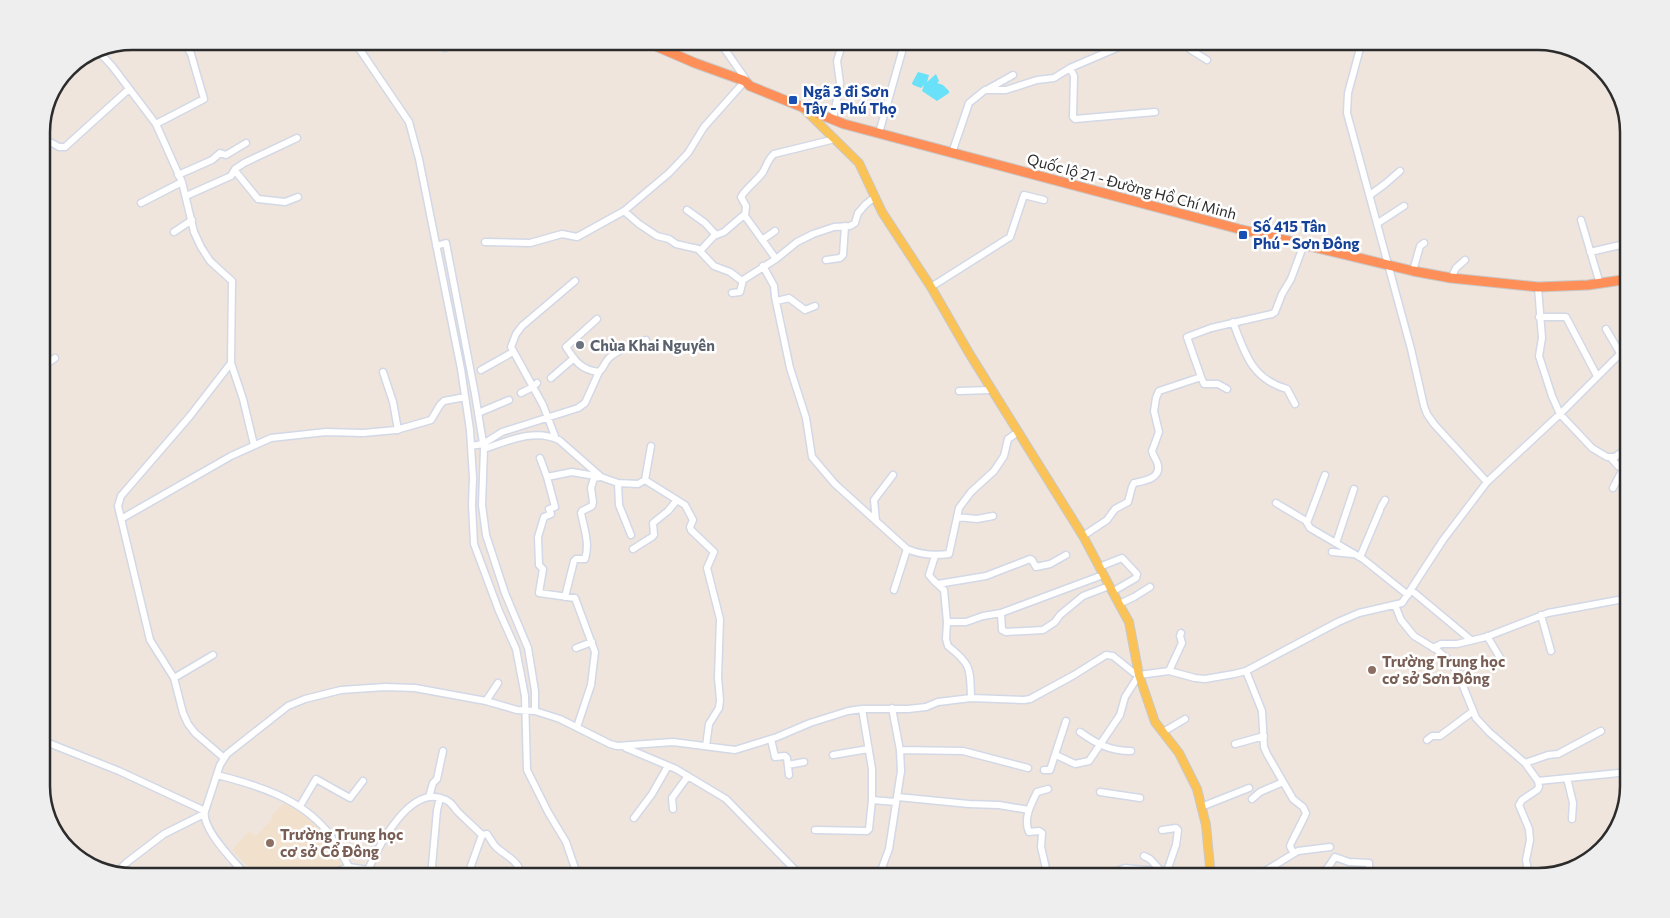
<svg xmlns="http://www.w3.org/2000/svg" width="1670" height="918" font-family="Commissioner,sans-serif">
<rect width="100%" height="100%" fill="#efe5dd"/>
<path fill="#f1e1cc" d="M284 803 310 818 322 828 346 864 317 877H259L232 850 249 831 256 836 272 819V815Z"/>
<path fill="#69e1f8" d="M918 72 929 75 927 82 936 74 939 81 937 83 943 85 949 91V93L937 101 922 91 924 85 921 88 913 85 912 83Z"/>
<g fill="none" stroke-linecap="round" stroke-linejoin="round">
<g stroke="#d2d8e6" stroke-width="9">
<path id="minor" d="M354 41 409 122 419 159 461 369 470 430 473 478 472 505 474 544 499 611 516 649 525 696 527 770 548 812 566 842 578 877
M719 41 747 81
M1182 41 1191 50 1207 60
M1362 41 1348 93 1347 113 1411 349 1424 406 1427 414 1434 424 1487 482
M445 48 461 41
M96 49 112 66 156 124 182 182 194 232 201 247 210 261 232 281 231 363 190 416 121 496 118 506 150 640 174 678 183 713 188 724 195 733 224 758
M102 55 111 45
M1070 68 1074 76 1073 117 1075 119 1155 112
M988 89 1013 75
M833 120 840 83 837 61 843 41
M156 124 204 99 191 54 184 41
M879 133 905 41
M41 137 59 147H65L129 89
M952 153 969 103 985 90H1006L1037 80 1054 78 1070 68 1133 41
M235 169 236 172 258 199 285 202 298 197
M178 175 212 160 220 153 226 155 246 143
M1370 195 1385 184 1400 171
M186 196 231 176 235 169 244 163 297 138
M141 203 182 182
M687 210 705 223 716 235
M624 211 639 224 657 236 669 239 676 244 698 249 714 266 730 272 742 281
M1581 220 1600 284
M1378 223 1404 206
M174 232 192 220
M762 240 775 231
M485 242 530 243 562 234 577 237 624 211 669 173 688 153 704 127 745 81
M436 246 446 243 475 394 484 449 482 505 486 535 505 593 528 648 535 691V711
M700 251 714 236 724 232 745 214
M1590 252 1629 243
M776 259 745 216 746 206 741 197C747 187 757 181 763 172 767 165 768 159 774 154L835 139
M826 260 840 258 843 255 845 226
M763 266 774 286 775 297 790 368 806 418 812 457 835 484 907 549C921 555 934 556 949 554L959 508 971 492 994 471 1004 456 1008 439 1018 432
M1413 271 1420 246 1424 243
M1451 278 1456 268 1465 260
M931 287 1010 237 1024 195 1044 200
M1538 287 1542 338 1539 356 1552 396 1560 414 1592 448 1607 457H1615L1629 447
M732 293 740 292 743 280 776 259 797 242 813 234 834 227 850 226 855 223 858 213 866 204 875 197
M777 301 789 298 805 310 815 306
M1539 317H1566L1597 376
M597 319 566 347C575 361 581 370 599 372
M1233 322C1245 354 1252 379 1287 389L1295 404
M1606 329 1620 353
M231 363 243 399 254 445
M41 368 55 358
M481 370 513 352
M383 372 393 402 398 430
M1201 377 1204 384H1218L1227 389
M551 378 574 358
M959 391 991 390
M521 393 533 387 537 383
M478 413 509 400
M556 439 543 405 511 347 516 334 522 326 575 281
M471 446 483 444 502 432 578 408 585 403 599 372C604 368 604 363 609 358 616 351 636 343 646 340
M484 449C508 441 534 428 559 440L600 476
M540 458 547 477
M1611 458 1618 466 1629 472
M645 480 685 505 693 520 690 527 691 530 714 552 707 568 720 619 718 678 720 700 719 708 709 724 706 746
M645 480 651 446
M618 483 619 505 631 535
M1613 488 1623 469
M1276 503 1306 521 1310 528 1363 559 1408 595
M1381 507 1385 500
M957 517 977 519 993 516
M121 519 231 456 271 438 326 432 363 433 396 430 431 420 440 405 444 401 465 397
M876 521 874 500 893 475
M1307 523 1325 475
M1083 536 1107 520 1115 509 1128 502 1132 487 1134 483C1145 481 1163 478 1157 462 1155 458 1153 455 1152 451L1159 432 1154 411 1156 398 1159 391 1201 377 1187 337 1211 328 1272 314 1275 312 1282 294 1291 279 1304 244
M1336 543 1354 489
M633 549 652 537 654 535 653 523 668 511 677 500
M1332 552 1353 554
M935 556 929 575 933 580 944 590 947 622 946 639 948 646C972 665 970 669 971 698
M1360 557 1380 510
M1099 567 1122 558 1137 574 1136 578 1112 592
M1103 575 1001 613 1002 630 1006 632 1043 630 1055 622 1060 615 1083 596 1109 586
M938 584 986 576 1030 559 1032 560 1036 567 1050 564 1066 555
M894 590 907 549
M1411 590 1471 640
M565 597 574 561 576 559H585C590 544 584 528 581 513L582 511 592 506 593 502 591 488 594 478 600 477
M1119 604 1134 597 1150 587
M1395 605 1401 620 1414 636 1437 650 1450 661 1459 676 1476 718 1489 732 1525 763 1538 781 1539 787 1537 790 1522 800 1519 805 1529 829 1530 840 1526 860 1529 877
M1541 615 1551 651
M947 622H966L983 616 1001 613
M1487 636 1502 661
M576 648 592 642
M1433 648 1441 644H1457L1486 637 1548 613 1629 598
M1169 671 1182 643 1180 636 1181 633
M1246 671 1262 711 1264 747 1267 754 1293 799 1303 807 1306 813C1304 819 1290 844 1290 846 1290 847 1293 852 1294 853
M174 678 213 655
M486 701 498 683
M577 727 591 685 595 652 575 598 539 593 543 569 539 565 538 537 544 517 551 514 549 509 555 507 547 477 572 472 601 477 618 483 638 484 645 480
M1080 732C1097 744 1110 751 1131 751
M1163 732 1185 719
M771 739 775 757 785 756 787 758 789 775
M41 740 119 771 205 811 220 765 227 754 288 706 305 699 341 690 385 687 415 688 486 701 517 710 535 711 560 719 610 744 617 746 673 742 735 750 777 737 810 723 848 711 862 709H908L926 707 938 702 971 698 1024 700 1030 699 1074 675 1106 655 1113 656 1134 673 1139 675 1169 671 1195 678 1205 679 1234 674 1246 671 1338 622 1359 613 1402 603 1443 540 1487 482 1560 414 1629 345
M1427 740 1432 736H1440L1472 712
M1235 744 1264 736
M626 748 676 769 726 799 802 877
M900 750 963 751 1028 768
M833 755 868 749
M1056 755 1075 764 1089 761 1120 715 1125 697 1139 675
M1525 763 1548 755 1558 754 1601 731
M788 765 804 762
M1044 770H1050L1066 721
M217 775C257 785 299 798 326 830 335 841 342 855 349 867
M1567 778 1573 803 1572 819
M1538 781 1629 772
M1100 792 1140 798
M429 797 433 783 437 779 443 751
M898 797 969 804 999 805 1029 810
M1252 799 1260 792 1283 782
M872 800 896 802
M300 806 316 779 350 798 363 781
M1201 807 1249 788
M673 809 672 798 688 776
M205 811C201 829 236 864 248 877
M634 818 652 794 668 766
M815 830 867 831 869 829 872 800V769L862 709
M1162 830 1176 828 1178 830 1176 845 1167 871
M1144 856 1150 859 1161 871
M368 870 387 877
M116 873 126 863 164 834 204 814
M323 877 349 867 368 870C379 845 411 782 446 800 451 802 454 807 457 811 465 819 474 827 482 835L487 834C490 838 492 843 496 847 507 857 519 860 522 877
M431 877 437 810 440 798
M467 877 482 835
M875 877 880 873 889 849 901 771 900 750 892 708
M1048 877 1041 847 1042 833 1039 831 1029 832C1023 819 1031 804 1037 792L1048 789
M1101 877 1125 868 1211 876
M1255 877 1298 851 1330 847
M1304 877C1309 875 1313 876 1317 875 1327 872 1330 864 1335 857L1349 862 1369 863V874L1377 876"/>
</g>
<g stroke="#c8c8c8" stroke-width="10">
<path id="major" d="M804 109 859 163 882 212 931 287 969 353 1083 536 1119 604 1129 622 1139 675 1155 722 1179 753 1197 789 1206 825 1211 877"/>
</g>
<g stroke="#c8c8c8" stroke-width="11">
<path id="highway" d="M644 41 695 63 745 81 750 86 844 124 1239 229 1413 271 1451 278 1538 287 1588 285 1629 279"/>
</g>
<use href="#minor" stroke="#fff" stroke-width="6"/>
<use href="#major" stroke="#fbc356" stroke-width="8"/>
<use href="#highway" stroke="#ff8f58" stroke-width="9"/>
</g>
<g fill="#1a4fb4" stroke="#fff" stroke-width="2">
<rect x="788" y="95" width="10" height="10" rx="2.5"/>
<rect x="1238" y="230" width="10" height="10" rx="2.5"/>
</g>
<circle fill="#6b7280" stroke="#fff" stroke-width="2" cx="580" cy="345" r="5"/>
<g fill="#8d6e63" stroke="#fff" stroke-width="2">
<circle cx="1372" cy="670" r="5"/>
<circle cx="270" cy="843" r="5"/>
</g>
<g text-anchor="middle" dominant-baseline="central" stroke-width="5" stroke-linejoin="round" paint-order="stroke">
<g font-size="15" font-weight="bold" fill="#164399" stroke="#fff" text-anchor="start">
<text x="803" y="91">Ngã 3 đi Sơn<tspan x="803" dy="17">Tây - Phú Thọ</tspan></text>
<text x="1253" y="226">Số 415 Tân<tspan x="1253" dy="17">Phú - Sơn Đông</tspan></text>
</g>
<g font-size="15" fill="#2c2c2c" stroke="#fff">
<text transform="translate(1132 186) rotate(15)">Quốc lộ 21 - Đường Hồ Chí Minh</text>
</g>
<g font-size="15" font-weight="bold" fill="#5b616d" stroke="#fff" text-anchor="start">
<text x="590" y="345">Chùa Khai Nguyên</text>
</g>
<g font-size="15" font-weight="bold" fill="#785e54" stroke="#fff" text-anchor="start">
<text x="1382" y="661">Trường Trung học<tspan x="1382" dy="17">cơ sở Sơn Đông</tspan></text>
<text x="280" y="834">Trường Trung học<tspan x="280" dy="17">cơ sở Cổ Đông</tspan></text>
</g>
</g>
<path d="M0 0H1670V918H0ZM132 50H1538A82 82 0 0 1 1620 132V786A82 82 0 0 1 1538 868H132A82 82 0 0 1 50 786V132A82 82 0 0 1 132 50Z" fill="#eee" fill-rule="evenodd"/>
<path fill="none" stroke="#2c2c2c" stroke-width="2.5" d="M132 50H1538A82 82 0 0 1 1620 132V786A82 82 0 0 1 1538 868H132A82 82 0 0 1 50 786V132A82 82 0 0 1 132 50Z"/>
</svg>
